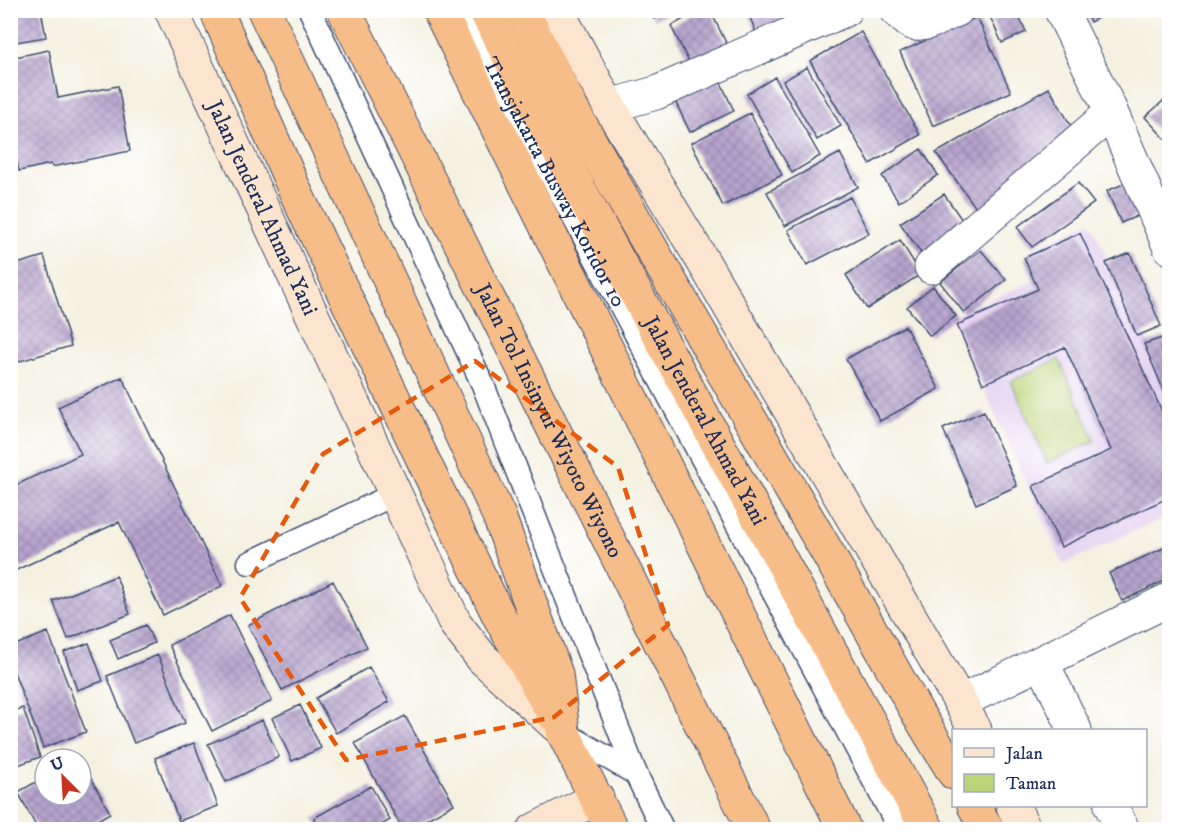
<svg xmlns="http://www.w3.org/2000/svg" width="1180" height="840" font-family="'IM FELL DW Pica',serif">
<defs>
<pattern id="building-cross-hatch" width="8" height="8" patternUnits="userSpaceOnUse" patternTransform="scale(1.5)"><rect width="8" height="8" fill="#b8a4ce"/><path d="M0 0l8 8M0 8l8-8" fill="none" stroke="#9586aa"/></pattern>
</defs>
<rect width="100%" height="100%" fill="#fff"/>
<filter id="ink" filterUnits="userSpaceOnUse"><feTurbulence type="fractalNoise" baseFrequency=".0167" numOctaves="2"/><feDisplacementMap in="SourceGraphic" scale="12" xChannelSelector="R" yChannelSelector="G"/><feConvolveMatrix kernelMatrix="1 2 1 2 8 2 1 2 1" color-interpolation-filters="sRGB"/></filter>
<filter id="wash" filterUnits="userSpaceOnUse"><feTurbulence type="fractalNoise" baseFrequency=".008" numOctaves="4" result="noise"/><feDisplacementMap in="SourceGraphic" scale="24" xChannelSelector="R" yChannelSelector="G"/><feGaussianBlur stdDeviation="1.35" result="paint"/><feColorMatrix in="noise" values="0 0 0 0 0 0 0 0 0 0 0 0 0 0 0 0 0 1.4 0 .05"/><feComposite in="paint" operator="in"/></filter>
<g filter="url(#wash)">
<rect width="100%" height="100%" fill="#f4f1e1"/>
<path fill="#e5d3f1" d="M1090 221 1169 384V515L1063 564 951 317 1038 279 1027 252Z"/>
<path fill="#bbd479" stroke="#6b826c" stroke-width="1.5" d="M1059 359 1095 441 1047 463 1011 381Z"/>
<g id="blocks">
<path fill="url(#building-cross-hatch)" d="M10 10H41L46 37 10 43Z
M651 10H676V11L654 19Z
M700 10H710L730 51 693 70 671 26Z
M747 10H792L796 21 758 37Z
M987 10H1016L1026 32 1002 43Z
M1085 10H1114L1090 22Z
M977 17 1011 92 933 126 900 52Z
M861 32 920 135 870 164 810 61Z
M49 50 58 98 118 86 130 151 52 167 51 164 19 171 10 129V58Z
M807 67 841 126 817 140 783 81Z
M717 74 734 111 690 132 672 95Z
M775 77 820 156 792 173 747 94Z
M1049 88 1073 129 979 212 936 153Z
M1170 95V144L1145 117Z
M750 113 782 175 723 206 691 143Z
M921 149 938 175 899 202 882 176Z
M840 153 858 187 785 226 767 192Z
M1128 182 1142 214 1121 223 1107 191Z
M1078 183 1094 203 1032 247 1017 227Z
M944 194 969 230 926 260 900 223Z
M850 197 869 233 807 265 788 230Z
M1080 233 1170 429V497L1061 547 1033 486 1111 450 1065 347 983 384 957 325 1038 289 1024 258Z
M900 240 921 274 867 309 846 275Z
M981 250 1006 280 964 313 940 282Z
M1130 253 1161 326 1137 336 1106 263Z
M44 256 71 346 10 364V266Z
M933 286 956 316 930 336 907 307Z
M905 326 939 389 880 421 846 359Z
M1165 337 1170 347 1169 403 1144 344Z
M122 377 222 586 163 615 119 522 10 573V488L81 454 58 407Z
M984 411 1017 486 976 504 943 429Z
M1170 545V578L1122 601 1109 573Z
M116 576 130 614 68 639 53 601Z
M333 581 367 647 282 690 248 625Z
M230 615 272 701 212 731 169 645Z
M146 625 154 643 118 659 110 640Z
M48 632 86 732 43 748 10 662V647Z
M89 643 103 681 77 690 64 652Z
M158 655 185 723 134 743 107 676Z
M369 667 389 702 336 733 316 698Z
M300 705 321 748 292 761 272 718Z
M23 708 40 757 10 768V712Z
M405 716 454 804 408 830H403L355 743Z
M262 720 279 757 226 782 208 744Z
M194 743 218 806 179 821 155 758Z
M81 760 110 813 80 830H38L18 792 45 777V795H81Z
M371 786 390 820 373 830H320L314 818Z"/>
</g>
</g>
<g filter="url(#ink)">
<use href="#blocks" fill-opacity="0" stroke="#3c4c72" stroke-width="1.5"/>
<g fill="none" stroke-linecap="round" stroke-linejoin="round">
<g stroke="#3c4c72" stroke-width="25">
<g id="lane">
<path d="M310 10 483 385 636 774 663 830"/>
<path id="s1" d="M463 10 900 830"/>
<path d="M249 563 395 494"/>
<path d="M563 732 636 774"/>
</g>
</g>
<g stroke="#3c4c72" stroke-width="35">
<path id="street" d="M896 10C902 15 908 23 916 24 926 26 947 14 957 10
M1061 10 1109 107 1170 248
M609 106 656 93 845 10
M931 267 1111 113
M1042 662 1075 730
M960 702 1170 599
M1111 806 1123 830"/>
</g>
<g stroke="#3c4c72" stroke-width="35">
<g id="secondary">
<path id="s2" d="M171 10 455 623 482 658 560 729"/>
<path d="M557 10 609 106 704 263 960 702 975 730"/>
<path d="M1013 806 1025 830"/>
<path d="M534 830 597 798"/>
</g>
</g>
<g stroke="#3c4c72" stroke-width="35">
<g id="highway">
<path d="M216 10 297 195 436 487 499 616 554 715"/>
<path d="M264 10 499 516 556 674 563 732 612 830"/>
<path id="s3" d="M344 10 754 830"/>
<path d="M439 10 845 830"/>
<path id="s4" d="M485 10 551 137 928 830"/>
<path d="M522 10 573 111 647 241 830 557 918 714 954 773"/>
<path d="M974 806 988 830"/>
</g>
</g>
<use href="#lane" stroke="#fff" stroke-width="22"/>
<use href="#street" stroke="#fff" stroke-width="33"/>
<use href="#secondary" stroke="#fce5cf" stroke-width="33"/>
<use href="#highway" stroke="#f7bd88" stroke-width="33"/>
</g>
</g>
<path fill="none" stroke="#e8590c" stroke-width="4.5" stroke-dasharray="12 8" stroke-linejoin="round" d="M475 361 618 467 668 625 554 717 346 760 240 598 323 454Z"/>
<g text-anchor="middle" dominant-baseline="central" stroke-width="5" stroke-linejoin="round" paint-order="stroke">
<g font-size="22" fill="#1b2f5e" stroke="#fff">
<text stroke="none"><textPath href="#s1" startOffset="195">Transjakarta Busway Koridor 10</textPath></text>
<text stroke="none"><textPath href="#s2" startOffset="218">Jalan Jenderal Ahmad Yani</textPath></text>
<text stroke="none"><textPath href="#s3" startOffset="459">Jalan Tol Insinyur Wiyoto Wiyono</textPath></text>
<text stroke="none"><textPath href="#s4" startOffset="466">Jalan Jenderal Ahmad Yani</textPath></text>
</g>
</g>
<rect width="1180" height="840" fill="none" stroke="#fff" stroke-width="36"/>
<rect x="952" y="729" width="195" height="78" fill="#ffffff" stroke="#a4acbf" stroke-width="1.5"/>
<rect x="964" y="748" width="30" height="9" fill="#fce5cf" stroke="#a4acbf" stroke-width="1.5"/>
<text x="1006" y="759" font-size="18" fill="#1b2f5e">Jalan</text>
<rect x="964" y="774" width="30" height="18" fill="#bbd479" stroke="#a4acbf" stroke-width="1.5"/>
<text x="1006" y="789" font-size="18" fill="#1b2f5e">Taman</text>
<g transform="translate(63 777) rotate(336)"><circle r="28" fill="#ffffff" stroke="#a4acbf" stroke-width="1.5"/>
<path d="M0-4.5L10 22L0 15L-10 22Z" fill="#c8321e"/>
<text y="-9" font-size="16" font-weight="bold" text-anchor="middle" fill="#1b2f5e">U</text>
</g>
</svg>
